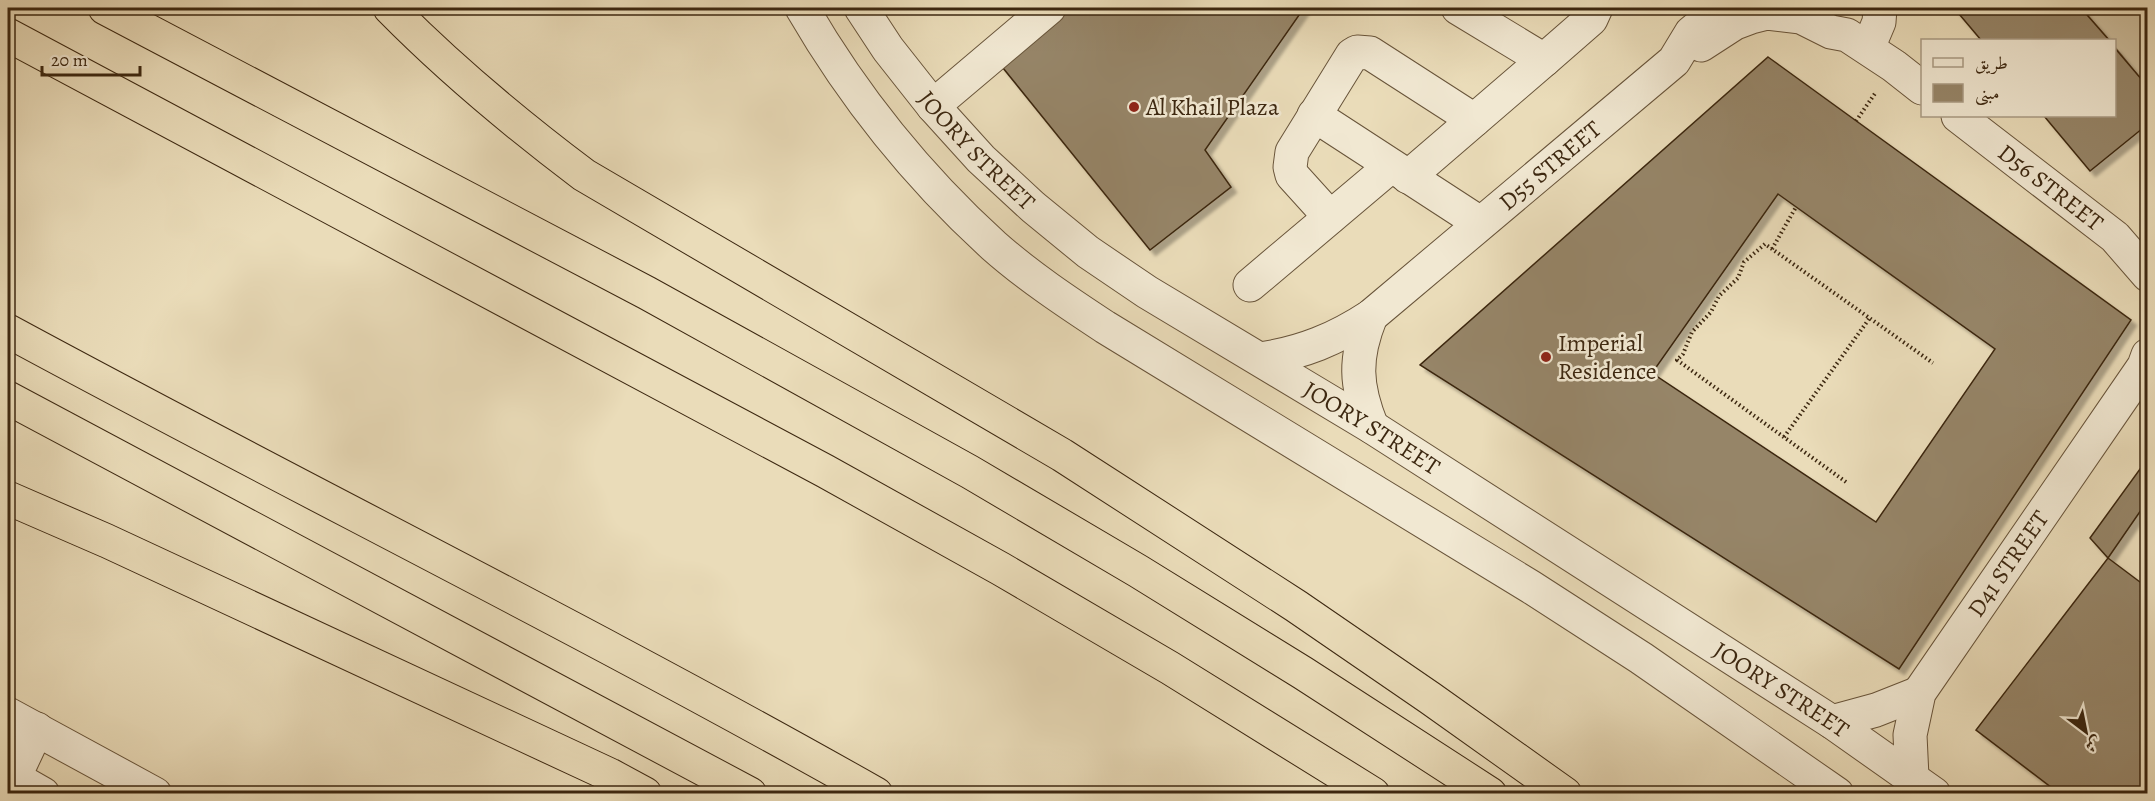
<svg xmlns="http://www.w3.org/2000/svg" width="2155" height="801" font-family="Alegreya,Amiri,serif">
<defs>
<filter id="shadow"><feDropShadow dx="5.5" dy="5.5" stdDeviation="1.5" flood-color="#0004"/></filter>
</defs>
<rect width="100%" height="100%" fill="#eadcb9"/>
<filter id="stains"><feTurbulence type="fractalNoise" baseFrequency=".00333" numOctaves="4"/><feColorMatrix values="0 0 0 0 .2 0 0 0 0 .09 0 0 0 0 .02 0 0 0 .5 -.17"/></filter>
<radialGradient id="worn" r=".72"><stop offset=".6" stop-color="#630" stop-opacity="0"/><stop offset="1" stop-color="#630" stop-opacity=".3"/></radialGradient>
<path fill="#ccbd9c" stroke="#847256" stroke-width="1.5" d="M2081 8H2147V87L2115 47 2114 40H2109Z"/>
<path fill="#968568" stroke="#3c2710" stroke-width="1.5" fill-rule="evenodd" filter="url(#shadow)" d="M1066 8H1304L1205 150 1231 187 1150 250 999 63Z
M1954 8H2081L2109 40H1981Z
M2114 47 2148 87V124L2090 171 2044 116H2114Z
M1768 57 2131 320 1899 669 1420 365ZM1778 194 1995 349 1876 522 1652 373Z
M2148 458V500L2108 558 2090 538Z
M2108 558 2148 588V794H2060L1976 730Z"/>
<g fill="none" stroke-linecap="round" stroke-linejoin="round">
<g stroke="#68543a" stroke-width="35">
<g id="minor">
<path d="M802 8C853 96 918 177 994 246 1028 276 1067 302 1105 327L1531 587 1641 658 1837 794"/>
<path id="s1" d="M861 8 888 49 933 106 981 159 1033 207 1088 252 1147 292 1372 427 1832 722 1934 794"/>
<path d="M1458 8 1544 60 1591 19 1596 8"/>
<path d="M1701 45 1735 23 1751 17 1767 13 1801 17 1831 32 1847 35 1894 66 1922 88"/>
<path d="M1868 48 1879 22 1880 8"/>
<path d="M933 106 1049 8"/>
<path d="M1314 115 1480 223"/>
<path id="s2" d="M1958 116 2115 237 2148 275"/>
<path d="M1408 177 1544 60"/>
<path d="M1330 217 1292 175 1290 167 1292 152 1352 55 1357 52 1370 53 1474 120"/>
<path d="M1250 285 1391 166"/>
<path d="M1371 316C1354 358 1355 385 1372 427"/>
<path id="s3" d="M1260 359C1302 353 1336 339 1371 316L1674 61 1691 33 1721 8"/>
<path d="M8 714 155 794"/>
<path d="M1832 722 1876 710 1919 693"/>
<path d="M8 774 43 794"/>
<path id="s4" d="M1912 777 1910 735 1919 693 2144 366 2148 355"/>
<path d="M11 794 14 778 37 729"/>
</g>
</g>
<g stroke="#3c2710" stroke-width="35">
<path id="highway" d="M105 8 647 293 970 472 1138 571 1303 673 1490 794
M390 8C450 69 515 123 584 175L1062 455 1296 606 1430 698 1565 794
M8 35 825 471 1001 569 1170 668 1373 794
M8 331C296 487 590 632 876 794
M8 398 750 794
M8 498 107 541 610 775 645 794"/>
</g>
<path stroke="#3c2710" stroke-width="4" stroke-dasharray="1.5 3" stroke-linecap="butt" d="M1856 121 1876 92
M1772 249 1796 207
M1784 437 1869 319
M1846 482 1677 360 1683 354 1692 332 1711 312 1719 296 1738 278 1744 262 1765 244 1933 363"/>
<use href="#minor" stroke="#f1e8d2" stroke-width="33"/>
<use href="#highway" stroke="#eadcb9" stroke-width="33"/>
</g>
<g fill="#8f2418" stroke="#f1e8d2" stroke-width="2">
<circle cx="1134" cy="107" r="6"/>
<circle cx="1546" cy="357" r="6"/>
</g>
<g text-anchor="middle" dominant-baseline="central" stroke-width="5" stroke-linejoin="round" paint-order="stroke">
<g font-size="24" fill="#3c2710" stroke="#f1e8d2" text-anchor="start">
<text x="1146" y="107">Al Khail Plaza</text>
<text x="1558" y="343">Imperial<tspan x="1558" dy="28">Residence</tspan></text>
</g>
<g font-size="24" fill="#3c2710" stroke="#f1e8d2">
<text stroke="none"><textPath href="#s1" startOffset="184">JOORY STREET</textPath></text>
<text stroke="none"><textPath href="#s3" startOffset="354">D55 STREET</textPath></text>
<text stroke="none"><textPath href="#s2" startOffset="117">D56 STREET</textPath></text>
<text stroke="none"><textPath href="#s1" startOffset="669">JOORY STREET</textPath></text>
<text stroke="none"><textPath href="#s4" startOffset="242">D41 STREET</textPath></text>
<text stroke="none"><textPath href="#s1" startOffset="1155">JOORY STREET</textPath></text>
</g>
</g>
<rect width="2155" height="801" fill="none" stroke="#eadcb9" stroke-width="30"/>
<rect x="9" y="9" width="2137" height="783" fill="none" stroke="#3c2710" stroke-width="3"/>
<rect x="15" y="15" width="2125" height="771" fill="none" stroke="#3c2710" stroke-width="1.5"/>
<rect x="1921" y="39" width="195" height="78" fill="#f1e8d2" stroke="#a99b84" stroke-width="1.5"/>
<rect x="1933" y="58" width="30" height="9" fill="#f1e8d2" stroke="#a99b84" stroke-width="1.5"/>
<text x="1975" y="69" font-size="18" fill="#3c2710">طريق</text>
<rect x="1933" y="84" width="30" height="18" fill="#968568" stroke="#a99b84" stroke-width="1.5"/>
<text x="1975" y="99" font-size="18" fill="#3c2710">مبنى</text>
<g transform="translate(2086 732) rotate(148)" stroke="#f1e8d2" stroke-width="4.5" paint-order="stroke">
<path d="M0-4.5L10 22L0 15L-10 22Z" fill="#3c2710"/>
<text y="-9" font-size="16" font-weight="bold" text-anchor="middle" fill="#3c2710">ش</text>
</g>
<path d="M42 66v9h98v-9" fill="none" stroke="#3c2710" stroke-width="3"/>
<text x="51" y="66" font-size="18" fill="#3c2710" stroke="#f1e8d2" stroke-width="4.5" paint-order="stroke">20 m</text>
<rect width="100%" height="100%" filter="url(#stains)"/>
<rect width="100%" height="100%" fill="url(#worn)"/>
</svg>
